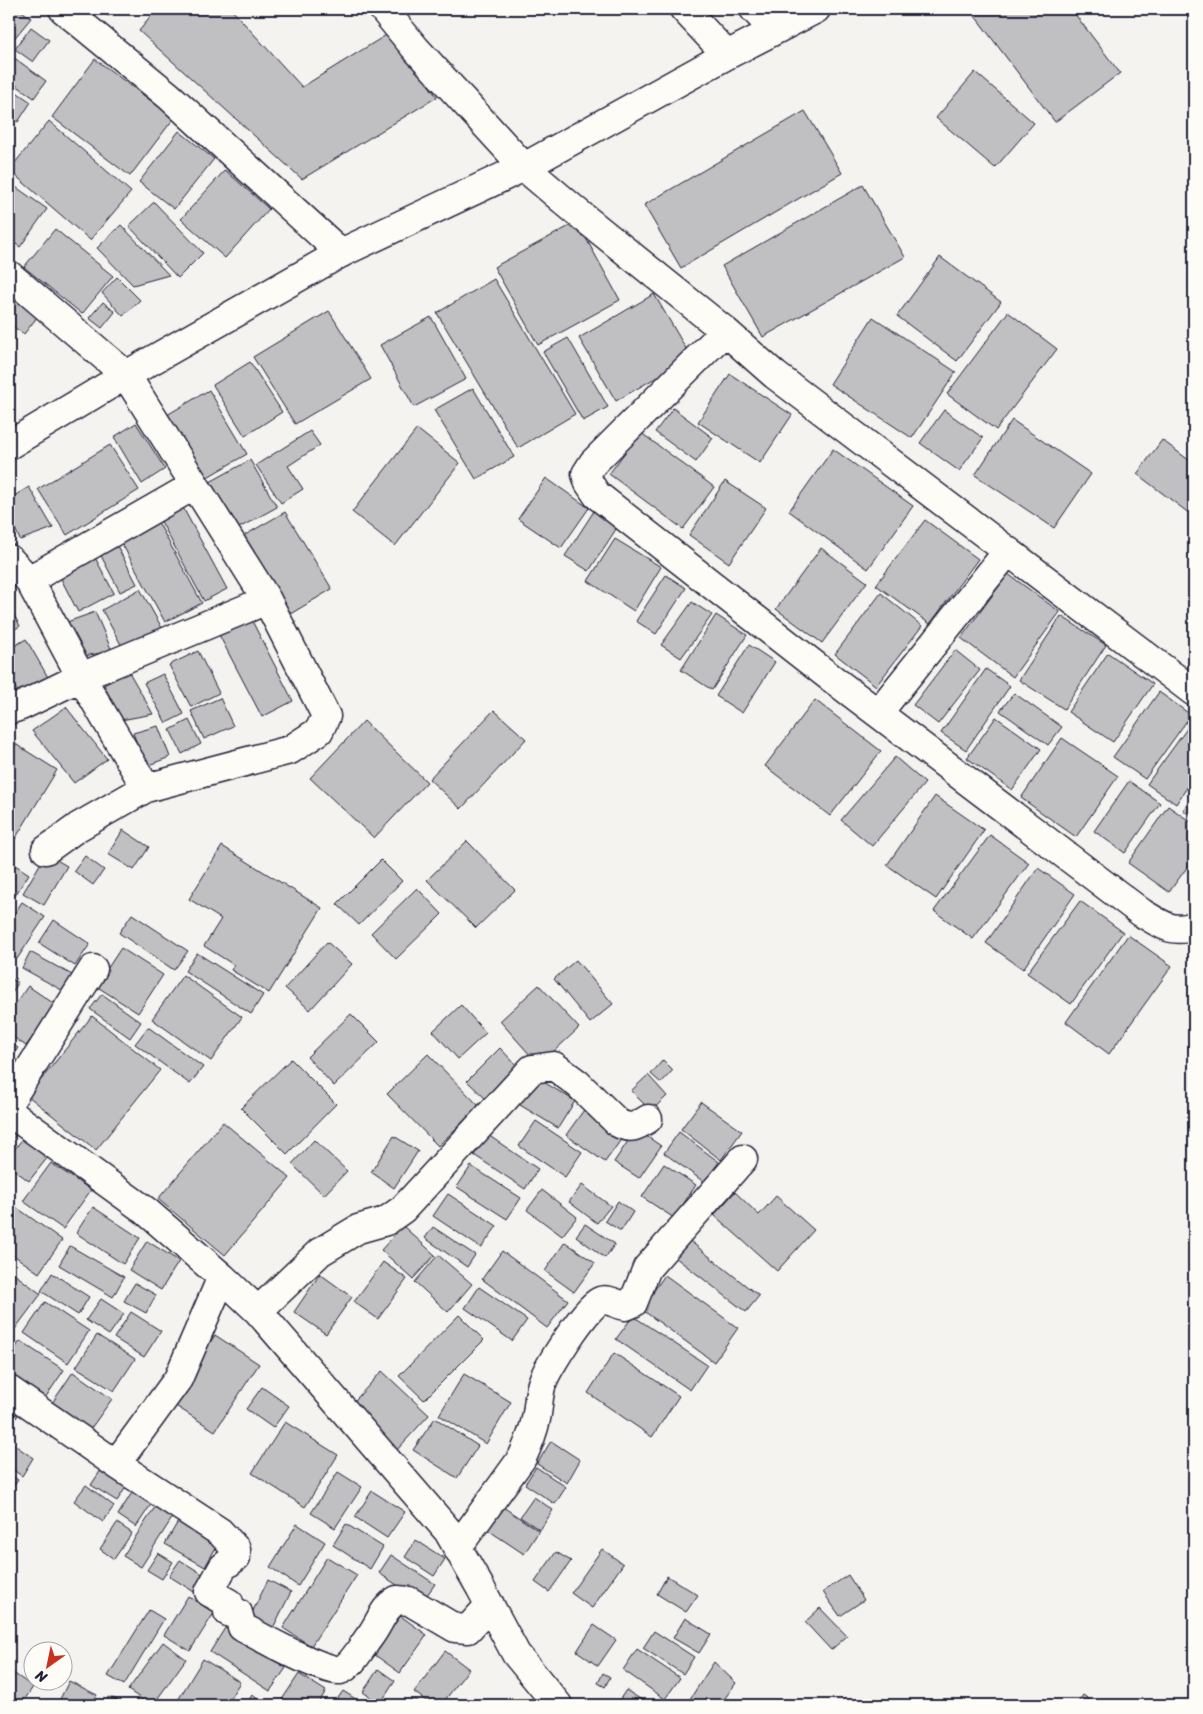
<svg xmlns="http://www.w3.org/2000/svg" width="1203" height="1714" font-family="Sriracha,sans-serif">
<rect width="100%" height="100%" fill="#f4f3ef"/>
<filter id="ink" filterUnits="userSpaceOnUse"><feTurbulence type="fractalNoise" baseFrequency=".02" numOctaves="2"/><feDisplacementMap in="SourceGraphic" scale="10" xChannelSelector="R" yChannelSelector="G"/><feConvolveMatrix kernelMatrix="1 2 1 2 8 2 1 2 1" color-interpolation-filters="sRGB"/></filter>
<g filter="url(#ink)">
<path fill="#c0bfc2" stroke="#22223b" d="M9 9H19L31 18 12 41 9 38Z
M100 9H114L108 16Z
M157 9H231L302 87 391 32 437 97 302 179 139 31Z
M984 9H1071L1120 73 1055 122 975 16Z
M31 27 49 40 33 62 15 49Z
M9 54 46 81 34 98 9 80Z
M95 59 174 118 130 176 52 117Z
M975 72 1034 123 995 168 936 118Z
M9 87 31 102 18 122 9 116Z
M805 111 842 173 681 268 644 205Z
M49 121 131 192 90 240 9 170Z
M179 131 214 159 174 209 139 182Z
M225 170 269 209 225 258 181 219Z
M13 185 47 209 20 247 9 239V191Z
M863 185 905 257 763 337 722 266Z
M154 202 203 253 178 278 129 226Z
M577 222 620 300 538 345 494 267Z
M121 225 169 275 133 285 97 248Z
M55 229 113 276 82 314 24 267Z
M940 257 1001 302 957 361 897 316Z
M117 277 140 300 123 316 102 293Z
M494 279 575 414 518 448 437 313Z
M654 294 691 357 616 401 579 338Z
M17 301 38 316 24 334 9 324V314Z
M103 302 115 312 102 328 89 318Z
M329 311 371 379 295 424 253 357Z
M1008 312 1057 349 996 430 947 394Z
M431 317 466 379 414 407 380 345Z
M873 317 956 372 912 438 830 384Z
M568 338 608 407 583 421 543 352Z
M250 362 282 412 245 436 213 385Z
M730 374 792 415 760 463 698 422Z
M473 388 514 457 476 479 434 410Z
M209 390 247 454 204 479 167 415Z
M673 408 713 438 696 462 655 432Z
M944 410 983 438 959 471 920 443Z
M1012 420 1091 474 1054 528 975 475Z
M136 423 165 469 142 484 114 437Z
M417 429 460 463 395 546 352 512Z
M310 431 320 445 288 466 303 489 281 503 256 465Z
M640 432 714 487 683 529 609 474Z
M1162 440 1194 464V509L1190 514 1137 474Z
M110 445 139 490 67 535 38 489Z
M833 449 913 506 868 569 789 511Z
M250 460 277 507 237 529 210 482Z
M546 478 589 508 561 548 518 519Z
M725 481 766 508 729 563 689 535Z
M29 487 53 528 20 540 9 515V499Z
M181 504 227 589 204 601 158 516Z
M594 511 618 526 589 571 565 556Z
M285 512 332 589 287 616 240 538Z
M925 520 978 559 930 624 876 585Z
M158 522 202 603 165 622 121 542Z
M615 539 661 567 634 611 588 581Z
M115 542 137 584 120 592 98 550Z
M821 548 867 582 822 643 776 609Z
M92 552 114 593 78 612 57 571Z
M1008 574 1060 612 1013 677 961 638Z
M666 575 686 588 656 634 636 621Z
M140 589 162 628 124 650 102 610Z
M881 593 922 626 876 686 835 654Z
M692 602 712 615 681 658 661 645Z
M9 606 20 626 9 633Z
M95 612 112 651 84 656 67 622Z
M249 615 293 701 262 717 217 631Z
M716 615 747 635 712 690 681 670Z
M1061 616 1106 645 1064 709 1019 680Z
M26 639 49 679 20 696 9 677V649Z
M749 645 775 662 742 713 716 696Z
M955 650 980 670 938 724 913 705Z
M198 651 219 693 191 707 169 665Z
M1108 653 1153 684 1113 742 1068 712Z
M986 669 1010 686 966 750 941 733Z
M129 672 153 714 121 720 104 685Z
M163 674 184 714 166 723 144 683Z
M1159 692 1191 715 1145 779 1113 757Z
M1014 693 1062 727 1048 745 1000 711Z
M220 698 233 726 204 739 191 711Z
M815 700 881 751 830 816 765 766Z
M66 707 107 759 74 783 32 731Z
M494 710 526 739 461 809 429 779Z
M996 717 1041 749 1012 790 967 758Z
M189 720 201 744 182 754 170 730Z
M364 721 427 782 374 838 310 778Z
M1191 723 1194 725V777L1176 804 1147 784Z
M158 726 170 757 146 766 133 733Z
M1062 738 1118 776 1076 837 1021 798Z
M9 740 57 770 9 849Z
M895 757 925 783 872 846 841 820Z
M1129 781 1160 803 1125 853 1094 831Z
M1194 794V818L1183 810Z
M935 796 984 830 936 899 887 865Z
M1168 806 1194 824V858L1169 892 1128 863Z
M123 830 149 847 134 870 108 854Z
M990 835 1029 863 973 939 934 911Z
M467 841 515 890 476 928 427 880Z
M222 846 322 908 269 993 231 970 234 965 204 946 221 919 189 899Z
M46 854 67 866 44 905 23 893Z
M85 856 104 870 93 885 74 871Z
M381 860 402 881 359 925 337 904Z
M9 861 29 874 9 905Z
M1038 868 1075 894 1023 969 986 943Z
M417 888 442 914 396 959 371 933Z
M1080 901 1123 932 1071 1004 1027 973Z
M22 902 45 917 17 959 9 953V922Z
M132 914 188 951 174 970 119 933Z
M54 920 90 944 75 966 39 943Z
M1128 935 1172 966 1109 1054 1066 1022Z
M327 942 352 964 310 1010 285 988Z
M121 948 163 975 138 1013 96 986Z
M30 952 74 976 65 992 22 968Z
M197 953 263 995 251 1014 185 971Z
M576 960 613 1004 590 1023 554 979Z
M183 975 242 1017 211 1061 152 1019Z
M9 977 18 983 9 998Z
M539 985 579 1028 539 1065 500 1021Z
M28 986 56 1005 26 1046 9 1034V1013Z
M102 994 141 1022 130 1038 90 1009Z
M461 1005 486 1033 458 1059 433 1031Z
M351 1014 379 1042 334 1086 307 1057Z
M92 1016 160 1070 96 1150 28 1096Z
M148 1027 203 1067 190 1084 135 1044Z
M9 1042 18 1048 9 1061Z
M500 1048 519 1068 487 1100 467 1081Z
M428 1054 479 1106 438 1146 387 1094Z
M291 1059 336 1104 287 1154 241 1108Z
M663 1060 673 1070 661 1083 651 1074Z
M648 1075 667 1096 651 1111 631 1091Z
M537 1078 575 1101 558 1128 520 1105Z
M701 1102 742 1131 721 1160 681 1129Z
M586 1107 625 1134 605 1162 566 1135Z
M536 1121 582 1152 565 1177 519 1146Z
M223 1122 290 1178 225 1255 158 1199Z
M9 1127 17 1133 9 1145Z
M636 1129 661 1146 639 1178 614 1162Z
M679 1132 719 1162 704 1182 664 1153Z
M488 1135 538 1169 525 1189 474 1155Z
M394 1136 418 1151 394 1188 371 1172Z
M23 1138 48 1157 29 1181 9 1166V1157Z
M314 1140 347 1171 324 1195 292 1164Z
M51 1163 91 1190 63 1229 23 1201Z
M664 1164 696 1185 674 1218 642 1197Z
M471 1166 521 1198 507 1219 457 1187Z
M582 1185 611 1206 597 1223 569 1202Z
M542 1190 577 1217 562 1236 527 1210Z
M735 1192 759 1215 776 1196 814 1230 777 1271 714 1215Z
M448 1194 497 1226 481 1248 433 1216Z
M618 1201 633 1212 621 1231 605 1221Z
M9 1202 62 1240 39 1273 9 1252Z
M93 1207 140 1238 123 1264 76 1233Z
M585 1224 615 1244 605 1258 576 1236Z
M403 1226 435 1255 413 1279 381 1250Z
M433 1227 475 1255 467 1267 425 1238Z
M685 1237 759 1296 746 1312 671 1254Z
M147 1241 179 1261 161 1290 129 1270Z
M565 1242 595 1263 574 1292 545 1271Z
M70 1246 124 1277 113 1297 59 1265Z
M502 1251 568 1300 547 1328 482 1279Z
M438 1255 472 1284 448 1312 415 1282Z
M383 1262 407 1279 378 1319 354 1302Z
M13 1273 41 1294 9 1337V1279Z
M52 1273 89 1297 78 1315 41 1291Z
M320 1274 352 1297 326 1334 294 1312Z
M665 1275 738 1328 714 1362 641 1309Z
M135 1283 156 1295 146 1313 124 1301Z
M479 1287 527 1320 512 1341 465 1308Z
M101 1299 124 1314 109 1335 86 1320Z
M45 1302 89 1331 68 1363 24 1333Z
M131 1312 161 1331 144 1357 114 1338Z
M459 1315 484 1340 424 1400 399 1376Z
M633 1316 707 1365 690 1390 616 1339Z
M97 1335 135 1359 114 1391 76 1367Z
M215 1335 259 1364 215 1431 171 1403Z
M20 1341 64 1370 41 1404 9 1382V1358Z
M614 1353 679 1396 652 1437 588 1393Z
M382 1371 429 1415 395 1452 347 1409Z
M73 1372 112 1399 86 1435 48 1409Z
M464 1374 511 1402 486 1444 439 1415Z
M262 1387 289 1406 273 1428 246 1409Z
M9 1409 18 1415 9 1429Z
M435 1418 478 1446 457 1478 413 1450Z
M285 1422 338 1455 305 1507 252 1473Z
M9 1441 33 1458 22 1476 9 1467Z
M551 1441 580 1460 567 1483 537 1464Z
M536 1467 566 1487 555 1504 525 1484Z
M101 1470 126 1487 117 1501 91 1485Z
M338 1472 362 1487 335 1528 311 1513Z
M9 1474 18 1480 9 1493Z
M86 1485 114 1506 103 1522 74 1501Z
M133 1491 152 1503 136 1527 118 1515Z
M372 1491 405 1512 387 1538 355 1517Z
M534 1497 553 1510 540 1530 520 1517Z
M157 1504 174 1515 141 1567 123 1556Z
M500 1505 539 1531 524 1554 485 1528Z
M179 1520 219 1542 205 1567 165 1544Z
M117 1523 132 1533 114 1559 100 1549Z
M297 1524 325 1542 298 1586 270 1567Z
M346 1524 383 1547 370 1569 333 1545Z
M416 1540 445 1559 434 1576 405 1557Z
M602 1549 623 1564 592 1608 571 1593Z
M556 1552 571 1561 549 1592 535 1582Z
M158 1553 173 1562 162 1579 147 1570Z
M391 1555 435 1584 422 1602 379 1573Z
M327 1557 357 1575 311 1646 283 1628Z
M180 1560 212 1580 202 1597 169 1576Z
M848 1575 864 1600 840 1616 823 1592Z
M667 1576 698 1595 686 1612 657 1594Z
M268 1580 291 1592 270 1634 247 1623Z
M188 1596 214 1613 190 1651 164 1635Z
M820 1608 847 1636 831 1650 805 1622Z
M149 1610 164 1619 124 1685 108 1676Z
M395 1612 427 1635 400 1673 368 1650Z
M685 1618 711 1634 699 1653 673 1638Z
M594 1625 616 1640 598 1666 577 1651Z
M225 1628 286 1668 270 1691 210 1652Z
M654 1631 694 1657 683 1674 643 1648Z
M163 1642 186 1659 153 1705H150L128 1690Z
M637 1649 680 1678 665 1699 623 1670Z
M445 1651 469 1669 441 1705H432L414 1692Z
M203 1659 240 1682 226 1705H175Z
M714 1662 736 1683 720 1705H686Z
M378 1669 395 1681 380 1704 363 1692Z
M9 1670 33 1687 21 1705H9Z
M603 1673 610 1677 605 1687 598 1683Z
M299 1674 326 1691 317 1705H281L279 1704Z
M69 1681 97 1695 91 1705H57Z
M626 1690 648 1704 647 1705H616Z
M343 1691 365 1705H333Z
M252 1695 267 1705H246Z
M1083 1695 1097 1705H1076Z
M108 1697 131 1704V1705H106Z
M414 1699 423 1705H409Z"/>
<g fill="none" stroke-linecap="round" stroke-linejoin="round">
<g stroke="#22223b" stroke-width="31">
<path id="street" d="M63 9 169 96 341 253
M383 9 416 49 524 167 577 212 725 331 775 375 1194 692
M9 275 126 375 267 600 326 716 319 731 290 750 146 788 78 827 46 850
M725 331 593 463 586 474 589 483 597 495 826 674 1142 913C1161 924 1172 934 1194 926
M9 559 29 580 81 677 146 788
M29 580 195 485
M9 710 21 706 81 677 267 600
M878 713 1008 551
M9 1102 93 969
M9 1112 146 1211 222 1277 258 1311 448 1531 480 1587 516 1654 558 1705
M258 1311 320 1252 358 1229 386 1221 403 1209 532 1069 554 1066 578 1084 618 1123C631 1130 637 1126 648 1119
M9 1390 116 1464 220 1532 236 1549V1557L223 1567 209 1592 229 1603 228 1612 233 1614 238 1613 242 1627C258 1636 326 1673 340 1670 351 1667 363 1645 370 1636 380 1623 383 1608 397 1600L409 1601 455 1628 468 1629 490 1605
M116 1464 178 1379 222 1277
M457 1548 522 1458C528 1445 533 1433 536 1419 539 1406 538 1392 543 1381 547 1368 588 1304 600 1301 609 1298 617 1305 626 1306L633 1303 647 1268 743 1159"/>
</g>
<g stroke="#22223b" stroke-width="31">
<path id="secondary" d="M684 9 727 55
M754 9 774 30
M9 445 126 375 341 253 524 167 727 55 816 9"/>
</g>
<use href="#street" stroke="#fdfcf7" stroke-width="28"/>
<use href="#secondary" stroke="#fdfcf7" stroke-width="28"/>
</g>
</g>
<rect width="1203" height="1714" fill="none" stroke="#fdfcf7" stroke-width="30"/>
<rect x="15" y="15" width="1173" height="1684" fill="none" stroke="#22223b" stroke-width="2" filter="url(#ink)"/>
<g transform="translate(48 1666) rotate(213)"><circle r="24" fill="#fdfcf7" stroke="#a5a5ac"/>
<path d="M0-4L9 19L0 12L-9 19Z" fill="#c8321e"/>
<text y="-8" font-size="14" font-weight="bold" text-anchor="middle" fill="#22223b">N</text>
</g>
</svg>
